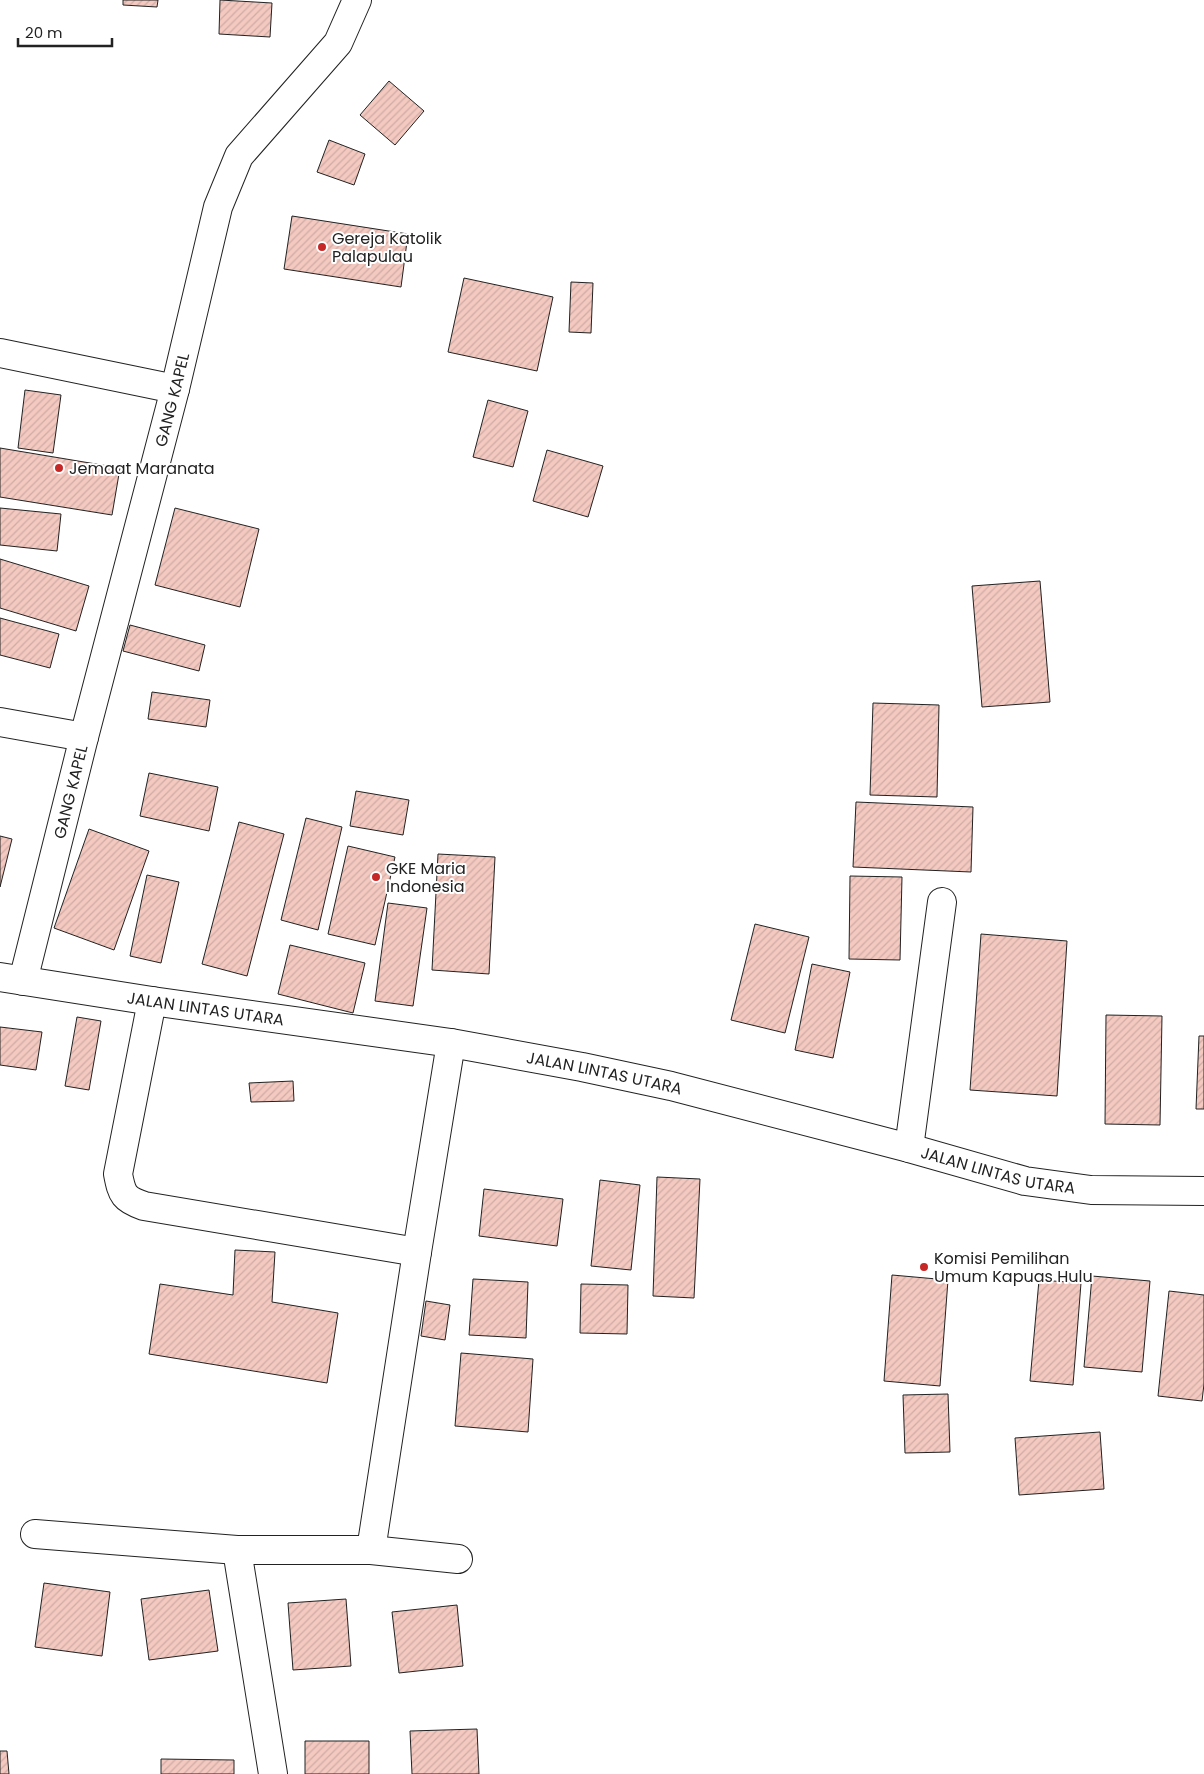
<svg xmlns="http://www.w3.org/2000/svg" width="1204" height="1774" font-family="Poppins,sans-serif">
<defs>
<pattern id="building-hatch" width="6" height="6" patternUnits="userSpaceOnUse" patternTransform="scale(1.25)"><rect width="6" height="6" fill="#f3c9c0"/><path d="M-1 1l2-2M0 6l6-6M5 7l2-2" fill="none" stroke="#d0aca5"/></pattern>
</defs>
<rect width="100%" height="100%" fill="#fff"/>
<path fill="url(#building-hatch)" stroke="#222" d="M123 0H158L157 7 123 5Z
M220 0 272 3 270 37 219 34Z
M389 81 424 111 395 145 360 115Z
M329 140 365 154 354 185 317 172Z
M292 216 408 234 401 287 284 269Z
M464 278 553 297 537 371 448 352Z
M571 282 593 283 591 333 569 332Z
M25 390 61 395 53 453 18 448Z
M488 400 528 411 513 467 473 457Z
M0 448 120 468 112 515 0 497Z
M547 450 603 466 588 517 533 501Z
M0 508 61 514 57 551 0 545Z
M175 508 259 529 240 607 155 585Z
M0 559 89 586 76 631 0 608Z
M1040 581 1050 702 982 707 972 586Z
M0 618 59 634 50 668 0 655Z
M130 625 205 645 199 671 123 651Z
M152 692 210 700 206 727 148 719Z
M873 703 939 705 937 797 870 795Z
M149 773 218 787 209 831 140 816Z
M356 791 409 800 403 835 350 826Z
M856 802 973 807 971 872 853 867Z
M306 818 342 827 318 930 281 920Z
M239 822 284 834 247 976 202 964Z
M89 829 149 851 114 950 54 928Z
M0 836 12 839 0 887Z
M348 846 395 857 375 945 328 934Z
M438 854 495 857 489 974 432 970Z
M147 875 179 882 161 963 130 956Z
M850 876 902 877 900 960 849 959Z
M388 903 427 908 413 1006 375 1001Z
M755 924 809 937 785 1033 731 1020Z
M981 934 1067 941 1057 1096 970 1090Z
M290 945 365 963 353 1013 278 994Z
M812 964 850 972 833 1058 795 1050Z
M1106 1015 1162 1016 1160 1125 1105 1124Z
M77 1017 101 1021 89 1090 65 1086Z
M0 1027 42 1032 36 1070 0 1065Z
M1199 1036H1204V1109H1196Z
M293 1081 294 1101 251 1102 249 1083Z
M657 1177 700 1179 694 1298 653 1296Z
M600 1180 640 1185 631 1270 591 1266Z
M484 1189 563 1199 557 1246 479 1236Z
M235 1250 275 1252 272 1302 338 1313 327 1383 149 1354 160 1284 233 1295Z
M892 1275 948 1280 940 1386 884 1381Z
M1092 1276 1150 1281 1142 1372 1084 1367Z
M473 1279 528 1282 526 1338 469 1335Z
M1039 1280 1081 1283 1073 1385 1030 1381Z
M581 1284 628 1285 627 1334 580 1333Z
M1169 1291 1204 1295V1384L1202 1401 1158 1396Z
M426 1301 450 1305 445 1340 421 1336Z
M461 1353 533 1359 528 1432 455 1426Z
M948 1394 950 1452 905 1453 903 1395Z
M1100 1432 1104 1489 1019 1495 1015 1438Z
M44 1583 110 1592 102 1656 35 1647Z
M209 1590 218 1651 149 1660 141 1599Z
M346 1599 351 1666 293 1670 288 1603Z
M457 1605 463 1666 399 1673 392 1612Z
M477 1729 479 1774H412L410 1731Z
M305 1741H369V1774H305Z
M0 1751H7L9 1774H0Z
M161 1759 234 1760V1774H161Z"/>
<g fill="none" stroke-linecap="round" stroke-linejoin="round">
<g stroke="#222" stroke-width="30">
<g id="street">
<path d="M0 353 175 389"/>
<path d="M0 722 84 737"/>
<path id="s1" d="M23 981 84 737 175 389 218 207 239 156 338 43 357 0"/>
<path d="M152 1001 118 1174C122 1195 124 1199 144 1206L417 1252"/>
<path d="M909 1148 942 902"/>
<path d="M35 1534 237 1550H371L458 1559"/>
<path d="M237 1550 273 1774"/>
<path d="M371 1550 417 1252 451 1043"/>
</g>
</g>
<g stroke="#222" stroke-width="30">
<g id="highway">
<path id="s2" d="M0 977 152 1001 451 1043 582 1067 671 1086 909 1148 1025 1181 1091 1190 1204 1191"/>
</g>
</g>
<use href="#street" stroke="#fff" stroke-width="28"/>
<use href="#highway" stroke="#fff" stroke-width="28"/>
</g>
<g fill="#c62828" stroke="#fff" stroke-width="2">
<circle cx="322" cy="247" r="5"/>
<circle cx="59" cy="468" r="5"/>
<circle cx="376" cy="877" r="5"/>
<circle cx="924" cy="1267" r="5"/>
</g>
<g text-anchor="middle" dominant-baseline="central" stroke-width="4" stroke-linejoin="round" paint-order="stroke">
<g font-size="16" fill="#222" stroke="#fff" text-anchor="start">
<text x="332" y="238">Gereja Katolik<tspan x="332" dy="18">Palapulau</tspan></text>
<text x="69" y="468">Jemaat Maranata</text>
<text x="386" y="868">GKE Maria<tspan x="386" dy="18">Indonesia</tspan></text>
<text x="934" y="1258">Komisi Pemilihan<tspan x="934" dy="18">Umum Kapuas Hulu</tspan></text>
</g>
<g font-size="16" fill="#222" stroke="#fff">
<text stroke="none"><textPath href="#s1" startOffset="600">GANG KAPEL</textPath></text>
<text stroke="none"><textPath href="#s1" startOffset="195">GANG KAPEL</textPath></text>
<text stroke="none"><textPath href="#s2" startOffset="208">JALAN LINTAS UTARA</textPath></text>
<text stroke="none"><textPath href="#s2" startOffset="612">JALAN LINTAS UTARA</textPath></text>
<text stroke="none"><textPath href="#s2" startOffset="1018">JALAN LINTAS UTARA</textPath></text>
</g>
</g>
<path d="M18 38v8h94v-8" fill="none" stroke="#222222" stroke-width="2.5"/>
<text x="25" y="38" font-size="15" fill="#222222" stroke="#ffffff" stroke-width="4" paint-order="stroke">20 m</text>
</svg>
